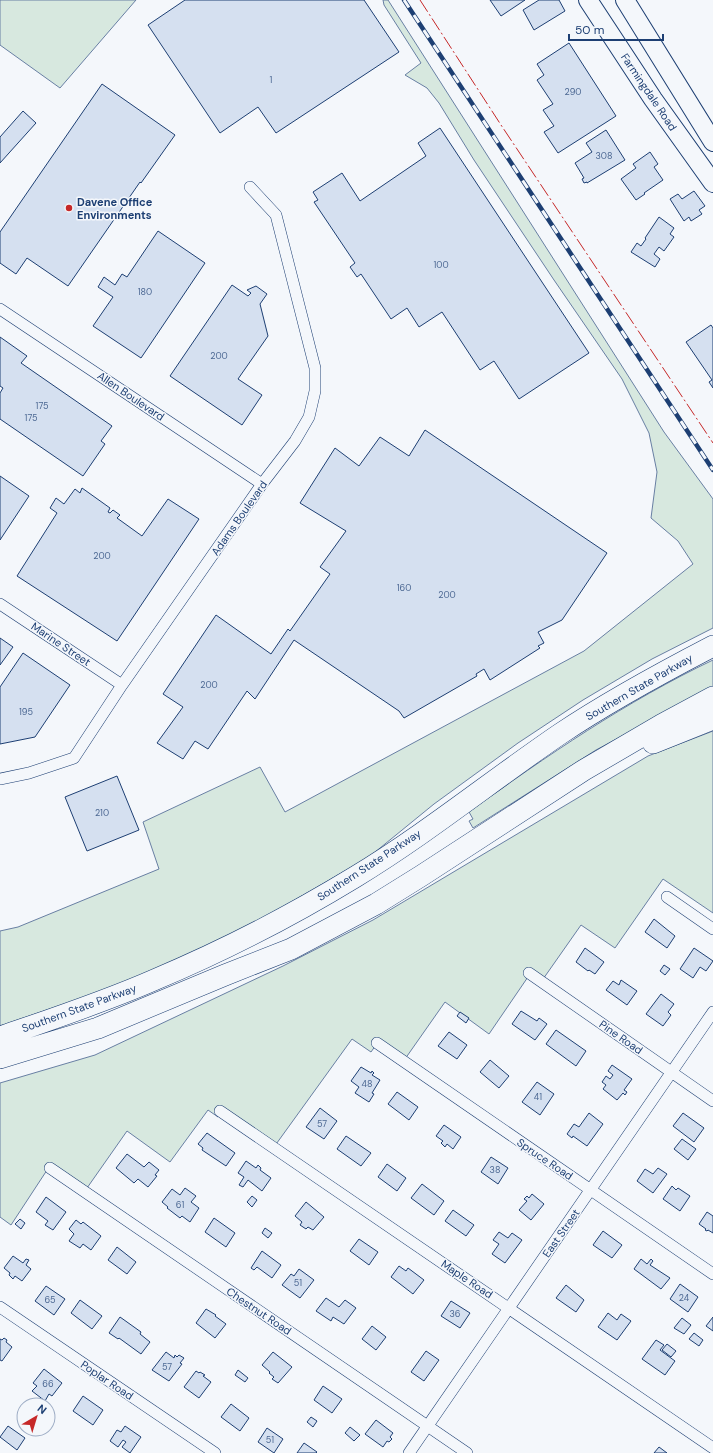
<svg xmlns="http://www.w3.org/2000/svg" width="713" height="1453" font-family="'DM Sans',sans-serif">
<rect width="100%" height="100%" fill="#f4f7fb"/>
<path fill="#d7e8df" stroke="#687fa3" d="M0 0H136L60 88 0 45Z
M383 0H388L664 432 713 499V628L652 659 583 700 518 743 434 804 369 857 243 930 182 959 85 997 0 1026V931L18 927 159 869 143 822 260 767 285 812 584 651 693 564 678 541 651 518 657 472 649 433 622 379 554 280 474 160 439 103 427 88 405 75 421 63 384 5Z
M713 660V687L596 750 473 828 469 821 473 819 469 812C546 756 627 701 713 660Z
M713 731V913L663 879 615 948 581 925 541 982 530 974 489 1034 445 1002 405 1059 378 1042 371 1052 352 1039 274 1147 222 1112 218 1117 208 1110 170 1162 127 1131 87 1188 51 1164 11 1225 0 1217V1083L95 1055 283 966 373 920 648 756Z"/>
<path fill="#d5e0f0" stroke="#1d3f73" d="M185 0H364L399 52 276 133 258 107 220 133 148 25Z
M490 0H525L501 16Z
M539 0H559L565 11 534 30 523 10Z
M569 43 616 116 558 153 544 132 554 126 543 110 553 104 537 80 544 75 537 64Z
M102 84 175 135 141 183 140 182 68 286 27 258 16 274 0 263V232Z
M23 111 36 123 0 163V137Z
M440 128 589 353 519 399 494 361 480 370 442 312 419 327 407 308 391 319 361 274 357 277 350 267 355 263 314 202 318 200 313 192 342 173 360 201 426 156 418 143Z
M606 130 625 160 587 183V182L584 183 582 179 584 178 575 163 592 152 586 143Z
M650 152 658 164 654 167 663 180 644 193 645 194 636 200 621 179 636 168 633 164Z
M694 191 705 206 699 210 702 214 691 221 689 217 684 221 670 199 678 194 682 199Z
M659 217 674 228 670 234 674 237 664 251 659 247 654 254 660 259 655 267 631 252 637 243 641 246 646 239 645 238Z
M158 231 205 263 141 358 93 326 113 297 98 287 104 277 115 285 122 274 127 277Z
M232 285 248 296 251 293 247 290 256 286 267 294 260 304 268 336 238 379 262 395 242 425 170 376Z
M711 325 713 328V388L709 382 712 380 686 342Z
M0 337 27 356 21 363 112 426 101 441 105 444 83 476 0 419V393L3 388 0 386Z
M425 430 607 553 562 620 538 632 544 643 538 646 540 648 490 680 484 669 476 674 477 676 404 718 399 711 294 640 255 699 247 691 208 749 195 741 183 759 157 743 183 707 163 694 216 615 271 654 288 629 290 631 330 574 320 567 346 531 300 503 335 448 359 466 380 437 409 456Z
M0 476 29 496 0 540Z
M82 488 110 508 108 512 110 513 113 510 120 515 117 518 142 536 168 499 199 519 117 641 17 576 57 513 50 508 56 498 64 504 75 489 80 493Z
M0 638 13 647 0 665Z
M23 653 70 685 35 737 0 744V687Z
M117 776 139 830 87 851 65 797Z
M654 919 675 936 667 948 645 932Z
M585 948 604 962 595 974 589 970 588 971 576 962Z
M694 948 713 961 706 971 700 967 693 978 680 969Z
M664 965 670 969 665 975 660 971Z
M621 980 637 991 627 1005 606 990 613 981 619 985Z
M661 994 674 1004 668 1012 671 1015 663 1026 646 1014Z
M521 1011 537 1021 539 1018 547 1024 535 1040 512 1024Z
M460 1012 469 1018 466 1023 457 1016Z
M556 1030 586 1051 576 1066 546 1044Z
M449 1032 467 1045 457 1059 438 1046Z
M490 1060 509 1076 499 1088 480 1072Z
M612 1065 632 1079 624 1090 627 1092 625 1095 623 1093 617 1100 603 1089 606 1085 602 1082 606 1076 610 1079 613 1075 608 1071Z
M361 1067 371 1073 372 1071 374 1073 372 1075 380 1080 372 1093 374 1094 369 1102 355 1093 359 1087 351 1081Z
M537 1082 554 1094 540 1115 522 1102Z
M397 1092 418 1107 409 1120 388 1104Z
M320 1108 337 1121 324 1139 306 1127Z
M589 1113 603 1124 587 1146 573 1136 572 1138 567 1134 574 1124 579 1127Z
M683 1113 704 1128 694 1142 673 1126Z
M444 1125 461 1137 453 1149 447 1144 445 1147 441 1143 443 1141 436 1136Z
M207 1133 235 1153 226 1166 202 1150 203 1148 198 1144Z
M346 1136 371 1153 361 1166 337 1149Z
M682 1139 696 1149 688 1160 674 1149Z
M127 1154 144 1167 149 1162 159 1170 155 1175 157 1176 148 1187 138 1179 134 1183 116 1168Z
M491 1157 508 1168 498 1184 481 1172Z
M246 1161 256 1168 258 1165 261 1168 260 1170 271 1178 262 1191 248 1180 243 1187 239 1185 244 1177 238 1173Z
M387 1164 406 1178 397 1191 378 1177Z
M658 1168 667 1174 653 1193 637 1181 645 1169 653 1174Z
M422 1184 444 1201 434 1215 411 1198Z
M672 1186 676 1190 678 1188 690 1196 680 1211 663 1199Z
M185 1188 196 1196 191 1202 199 1208 190 1222 182 1216 180 1218 167 1208 168 1207 162 1202 172 1189 180 1195Z
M532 1194 544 1204 531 1220 519 1210 527 1201 524 1199 527 1196 529 1198Z
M252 1196 257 1200 252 1207 247 1202Z
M46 1197 66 1212 53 1230 45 1225 48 1221 36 1212Z
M306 1202 324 1217 313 1230 308 1227 306 1229 300 1225 302 1222 295 1216Z
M453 1210 474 1225 466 1236 445 1221Z
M707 1212 713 1216V1233L708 1230 707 1231 705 1230 706 1229 699 1224Z
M214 1218 235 1233 226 1247 205 1232Z
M20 1219 25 1223 21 1229 15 1224Z
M76 1220 81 1224 83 1222 101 1236 91 1250 83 1244 80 1248 69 1241 74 1234 69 1229Z
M265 1228 272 1233 268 1238 262 1233Z
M603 1231 622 1245 612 1258 593 1245Z
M499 1232 508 1238 512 1233 522 1240 505 1263 492 1254 499 1244 493 1240Z
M359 1239 378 1252 369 1265 350 1251Z
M117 1247 136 1262 127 1274 108 1260Z
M262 1251 281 1265 272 1278 257 1267 254 1270 251 1268Z
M13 1256 23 1263 26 1259 29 1260 26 1265 31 1269 22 1281 15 1276 13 1279 9 1275 10 1273 4 1268Z
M641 1259 647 1264 651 1259 653 1261 650 1265 670 1278 661 1289 634 1269Z
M399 1266 406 1271 408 1268 424 1280 413 1294 391 1277Z
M299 1269 314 1280 300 1298 282 1285 291 1274 294 1276Z
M680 1284 698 1297 688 1312 670 1299Z
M566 1285 584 1300 576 1312 556 1298Z
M46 1286 65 1299 54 1315 35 1301Z
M326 1298 339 1307 345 1300 356 1308 344 1324 333 1317 331 1321 316 1311Z
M80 1300 102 1316 92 1329 71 1313Z
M451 1301 470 1313 460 1328 441 1316Z
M206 1309 216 1315 215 1316 226 1324 215 1338 196 1323Z
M608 1313 617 1320 621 1314 631 1321 617 1340 598 1327Z
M120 1317 141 1332 140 1334 150 1342 141 1354 119 1338 118 1339 109 1333Z
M713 1317V1331L706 1326Z
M682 1318 691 1325 684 1334 674 1328Z
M372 1326 386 1337 376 1350 362 1339Z
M694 1333 703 1340 699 1346 689 1339Z
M4 1338 7 1340 6 1342 12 1347 2 1361 0 1360V1339L2 1340Z
M656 1340 664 1345 660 1350 675 1361 665 1375 642 1359Z
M667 1344 676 1351 671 1357 662 1350Z
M426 1351 439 1360 424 1381 411 1372Z
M166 1352 174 1358 175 1355 177 1357 179 1355 184 1358 180 1363 182 1364 169 1381 152 1370Z
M273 1352 292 1367 278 1383 272 1379 274 1377 269 1373 270 1372 262 1365Z
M44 1369 62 1383 52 1396 49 1394 45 1401 32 1391 37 1386 33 1383Z
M238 1370 248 1378 245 1382 235 1375Z
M196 1371 199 1373 200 1372 205 1375 203 1376 211 1382 199 1398 184 1387Z
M323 1386 342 1399 332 1413 314 1400Z
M83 1396 103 1410 93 1425 73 1411Z
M231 1404 249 1418 240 1431 221 1417Z
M311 1417 317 1421 313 1427 307 1422Z
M376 1420 393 1433 390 1437 392 1439 389 1442 387 1441 383 1447 365 1434Z
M8 1426 25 1438 17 1450 0 1437Z
M125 1426 141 1437 130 1453 122 1447 126 1442 123 1440 118 1447 110 1441 117 1430 121 1432Z
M350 1427 360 1435 354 1441 345 1433Z
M267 1428 283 1439 274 1453 258 1442Z
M304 1443 317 1452 316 1453H297Z
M659 1447 667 1453H654Z"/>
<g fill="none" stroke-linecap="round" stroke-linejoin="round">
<g stroke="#1d3f73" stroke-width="12">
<path id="street" d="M0 309 262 484
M0 604 122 685
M0 779 29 773 74 758 122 685 262 484 295 441 309 417 315 391V368L276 215 250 187
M667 897 713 929
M529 973 713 1101
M377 1043 713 1274
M220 1111 713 1448
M50 1168 467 1453
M0 1307 215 1453
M409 1453 713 1012"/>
</g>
<g stroke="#1d3f73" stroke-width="20">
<path id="primary" d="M588 0 653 99 713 183
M625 0 713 142"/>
</g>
<g stroke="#1d3f73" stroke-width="22">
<path id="highway" d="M653 743 713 719
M0 1037C52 1019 104 1002 154 980 223 951 291 916 355 877 426 834 491 781 560 734 609 701 661 673 713 646
M0 1058 98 1028 225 975 291 949 376 904 421 876 584 770 661 725 713 697"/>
</g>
<use href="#street" stroke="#f4f7fb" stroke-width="11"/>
<use href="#primary" stroke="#f4f7fb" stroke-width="18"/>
<use href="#highway" stroke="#f4f7fb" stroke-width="21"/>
<g stroke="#1d3f73" stroke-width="4.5">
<path id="rail" d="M404 0 713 470"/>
</g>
<use href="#rail" stroke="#f4f7fb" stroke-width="3" stroke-dasharray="9" stroke-linecap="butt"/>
<path stroke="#c62828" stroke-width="1" stroke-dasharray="14 3 2 3" stroke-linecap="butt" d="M420 0 501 125 713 443"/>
</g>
<circle fill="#c62828" stroke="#f4f7fb" stroke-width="1.5" cx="69" cy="208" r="4"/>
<g text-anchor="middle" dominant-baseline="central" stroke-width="3" stroke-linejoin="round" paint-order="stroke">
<g font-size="9" fill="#4b6792">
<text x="271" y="80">1</text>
<text x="573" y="92">290</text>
<text x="604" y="156">308</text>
<text x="441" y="265">100</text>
<text x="145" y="292">180</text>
<text x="219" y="356">200</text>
<text x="42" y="406">175</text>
<text x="31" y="418">175</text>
<text x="102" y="556">200</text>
<text x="404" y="588">160</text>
<text x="447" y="595">200</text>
<text x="209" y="685">200</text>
<text x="26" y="712">195</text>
<text x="102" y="813">210</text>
<text x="367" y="1084">48</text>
<text x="538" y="1097">41</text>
<text x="322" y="1124">57</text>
<text x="495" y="1170">38</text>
<text x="180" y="1205">61</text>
<text x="298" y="1283">51</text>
<text x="684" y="1298">24</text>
<text x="50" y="1300">65</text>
<text x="455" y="1314">36</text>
<text x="167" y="1367">57</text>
<text x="48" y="1384">66</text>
<text x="270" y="1440">51</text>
</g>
<g font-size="11" fill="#1d3f73" stroke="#f4f7fb">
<text transform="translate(649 92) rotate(56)">Farmingdale Road</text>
<text transform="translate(131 396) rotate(34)">Allen Boulevard</text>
<text transform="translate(239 518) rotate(-55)">Adams Boulevard</text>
<text transform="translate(61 644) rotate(34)">Marine Street</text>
<text transform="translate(639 687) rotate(-30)">Southern State Parkway</text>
<text transform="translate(369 865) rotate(-33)">Southern State Parkway</text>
<text transform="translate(79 1008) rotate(-20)">Southern State Parkway</text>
<text transform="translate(621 1037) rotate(35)">Pine Road</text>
<text transform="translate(545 1159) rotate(34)">Spruce Road</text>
<text transform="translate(561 1233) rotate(-55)">East Street</text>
<text transform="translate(467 1279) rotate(34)">Maple Road</text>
<text transform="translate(259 1311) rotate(34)">Chestnut Road</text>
<text transform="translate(107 1380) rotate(34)">Poplar Road</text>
</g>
<g font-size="11" font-weight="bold" fill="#1d3f73" stroke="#f4f7fb" text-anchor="start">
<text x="77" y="202">Davene Office<tspan x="77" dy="13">Environments</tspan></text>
</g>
</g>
<g transform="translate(36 1417) rotate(38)"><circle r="19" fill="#f4f7fb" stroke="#9eadc5"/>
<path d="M0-3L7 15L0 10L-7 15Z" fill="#c62828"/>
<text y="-6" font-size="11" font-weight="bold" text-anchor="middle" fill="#1d3f73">N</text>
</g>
<path d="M569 34v6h94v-6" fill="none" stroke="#1d3f73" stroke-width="2"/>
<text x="575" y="34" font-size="12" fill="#1d3f73" stroke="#f4f7fb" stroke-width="3" paint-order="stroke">50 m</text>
</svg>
